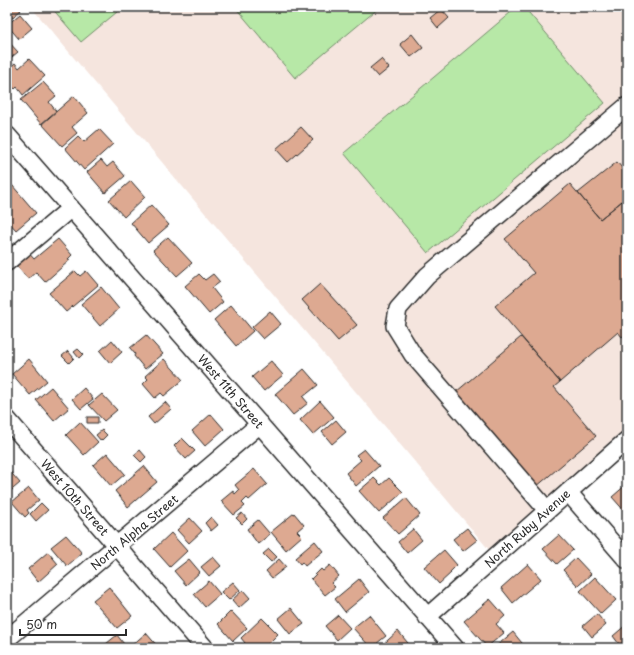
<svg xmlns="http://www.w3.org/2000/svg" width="634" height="655" font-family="'Playpen Sans',sans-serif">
<rect width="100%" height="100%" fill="#fff"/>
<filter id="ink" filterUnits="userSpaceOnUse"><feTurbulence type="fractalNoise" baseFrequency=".025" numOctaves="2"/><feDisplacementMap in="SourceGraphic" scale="8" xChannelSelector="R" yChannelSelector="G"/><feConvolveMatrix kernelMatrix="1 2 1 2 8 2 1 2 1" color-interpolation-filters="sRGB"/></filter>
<g filter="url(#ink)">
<path fill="#f5e5de" d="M31 7H627V433L490 551Z"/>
<path fill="#b7e8a7" stroke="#718a69" d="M51 7H123L81 42Z
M235 7H380L295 78Z
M517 7H524L605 103 428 253 344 153Z"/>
<path fill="#dda991" stroke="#2b2b2b" d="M7 7H18L21 10 7 22Z
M441 9 449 18 438 28 430 18Z
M20 14 32 28 19 39 7 25Z
M412 34 423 48 411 57 400 44Z
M7 40 18 52 7 61Z
M29 59 45 76 23 95 17 87 15 89 7 81V70L15 63 19 68Z
M381 59 389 68 378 77 370 68Z
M43 82 56 96 49 102 56 111 41 124 21 100Z
M74 96 88 113 72 127 77 133 62 146 42 124Z
M301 127 313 140 288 162 276 149Z
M99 129 113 144 84 170 65 148 78 136 84 142Z
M101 160 107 167 113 162 125 176 105 193 87 172Z
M617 162 627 174V197L600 219 578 193Z
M131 181 145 197 124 217 109 200Z
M570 184 600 219 627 197V333L622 337 618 332 560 382 495 306 534 273 505 239Z
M12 185 36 213 16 230 7 220V189Z
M151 205 169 225 148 243 131 223Z
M168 237 192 263 177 276 153 250Z
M58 239 72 255 68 259 70 260 45 282 36 272 28 279 13 262 26 250 34 259Z
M75 271 80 276 86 271 98 285 66 312 49 293Z
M199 274 205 280 213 274 220 282 212 288 223 302 209 314 185 286Z
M320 284 357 325 338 341 302 300Z
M101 287 119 309 100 326 81 304Z
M231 305 253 331 236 346 214 320Z
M270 311 281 324 263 339 252 327Z
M146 335 163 354 145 369 134 356 135 354 130 348Z
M521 337 560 382 554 387 596 436 536 487 456 392Z
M112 340 122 352 110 363 100 351Z
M78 349 83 354 79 358 74 352Z
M68 351 74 358 69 363 62 356Z
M29 359 47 381 30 395 12 374Z
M164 359 183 380 164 396 161 393 155 398 143 384 148 379 145 376Z
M271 361 283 375 264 391 252 377Z
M304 369 318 385 303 397 308 403 293 415 275 394Z
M51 387 69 408 54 421 36 400Z
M84 388 93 399 81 409 72 399Z
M102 394 117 410 104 421 89 405Z
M320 401 334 417 313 435 300 420Z
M165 402 171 409 154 424 148 417Z
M211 414 224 429 205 446 192 431Z
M87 417H98V423H87Z
M336 420 346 432 332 444 322 432Z
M80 422 98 442 84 455 66 435Z
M102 430 107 435 101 441 96 435Z
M182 438 195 451 186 459 174 446Z
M364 449 379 466 356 486 346 473 361 460 356 455Z
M140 450 146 457 141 462 134 455Z
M107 453 125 474 111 486 93 465Z
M144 466 157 482 128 507 115 491Z
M7 468 20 483 7 494Z
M254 469 267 484 249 500 247 498 242 503 245 506 234 515 221 501 233 491 235 494 239 490 235 485Z
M374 478 381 485 389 478 403 492 379 513 359 491Z
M627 484V514L612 497Z
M29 488 39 500 27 510 29 513 25 517 12 502Z
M406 498 420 515 398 534 383 518Z
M41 503 48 510 36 521 30 514Z
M242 513 247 519 242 524 236 518Z
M294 513 304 525 297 531 302 536 286 550 271 532Z
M211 517 218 525 211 531 205 523Z
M190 518 202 531 189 543 177 530Z
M258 520 270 534 258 544 247 529Z
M467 528 477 540 463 551 453 539Z
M413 529 422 540 407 553 398 542Z
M171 533 187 551 170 567 154 549Z
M66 535 82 553 67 566 51 547Z
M559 535 573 550 557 564 543 549Z
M315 541 323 551 305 566 302 562 300 564 295 558Z
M269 549 277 557 271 562 263 554Z
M444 550 457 565 450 572 451 573 439 584 424 567Z
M48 552 58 564 38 582 28 569Z
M213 557 221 566 209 576 201 567Z
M576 558 591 574 578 586 563 570Z
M189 559 200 572 186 585 174 571Z
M279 559 286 567 272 578 266 571Z
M528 564 541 579 513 603 501 588Z
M330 565 339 576 331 583 335 587 325 595 311 579 321 569 323 571Z
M595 577 616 600 601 614 580 591Z
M359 579 369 592 345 612 335 599Z
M209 581 220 594 205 607 194 594Z
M233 582 240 590 229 600 221 592Z
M109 587 132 616 117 628 93 600Z
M243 590 250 598 239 608 232 600Z
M490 599 505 616 496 624 504 633 487 647 464 621Z
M291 608 304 624 290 634 278 619Z
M231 611 247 628 233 641 218 624Z
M597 614 606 625 592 637 583 626Z
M338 615 350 628 337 640 325 626Z
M369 615 386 636 371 648 353 628Z
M262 618 278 634 264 648H241L245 643 241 638Z
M627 624V648H622L613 636Z
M398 631 412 648H379Z
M513 632 526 648H494Z
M146 633 159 648H131L130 647Z
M117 635 127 648H101Z"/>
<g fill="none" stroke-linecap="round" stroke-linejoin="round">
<g stroke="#2b2b2b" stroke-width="20">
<path id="minor" d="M7 135 455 648
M7 262 71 208
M7 419 205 648
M568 492 627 560
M547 510 413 355 395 326 398 309 427 276 627 106
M427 617 627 440
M7 639 260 424"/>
</g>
<use href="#minor" stroke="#fff" stroke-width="17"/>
</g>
</g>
<g text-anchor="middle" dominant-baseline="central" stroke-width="3.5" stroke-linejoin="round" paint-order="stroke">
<g font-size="12" fill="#2b2b2b" stroke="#fff">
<text transform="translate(231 391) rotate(49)">West 11th Street</text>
<text transform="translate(75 497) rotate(49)">West 10th Street</text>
<text transform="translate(527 528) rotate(-42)">North Ruby Avenue</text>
<text transform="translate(134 532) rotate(-40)">North Alpha Street</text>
</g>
</g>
<rect width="634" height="655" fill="none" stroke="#fff" stroke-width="24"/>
<rect x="12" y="12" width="610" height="631" fill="none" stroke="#2b2b2b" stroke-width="1.5" filter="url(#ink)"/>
<path d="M20 629v6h106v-6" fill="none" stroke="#2b2b2b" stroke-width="2"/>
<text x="26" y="629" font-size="12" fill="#2b2b2b" stroke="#ffffff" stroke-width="3" paint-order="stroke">50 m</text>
</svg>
